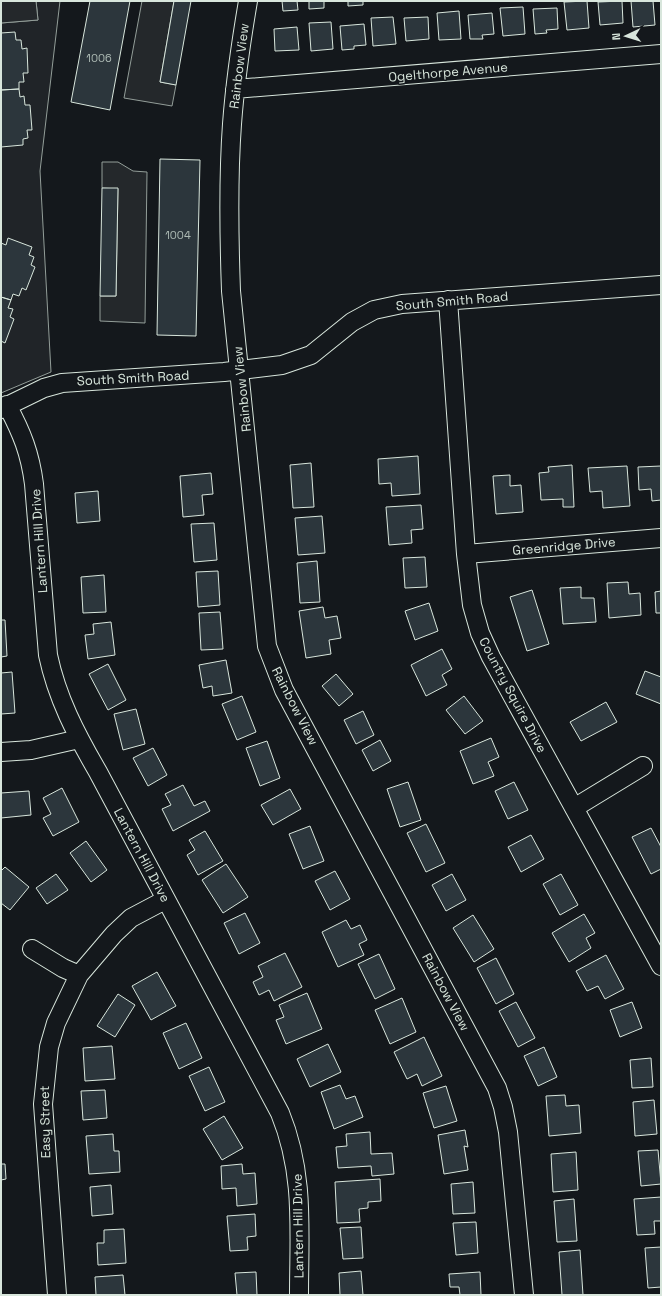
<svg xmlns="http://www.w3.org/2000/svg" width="662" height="1296" font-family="'Space Grotesk',sans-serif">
<rect width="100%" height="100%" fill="#14181c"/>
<path fill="#202428" stroke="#939e99" d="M36 1H60L40 171 51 372 1 393V23L38 20Z"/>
<path fill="#24282b" stroke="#939e99" d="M1 1H36L38 20 1 23Z
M142 1H174L160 82 176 85 172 106 124 98Z
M102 162H118L133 171 147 172 145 323 100 321V296H116L118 189 102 188Z"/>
<path fill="#2c363c" stroke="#d8e6dc" d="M90 1H130L110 110 71 102Z
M174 1H191L176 85 160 82Z
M282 1H297L298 10 283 11Z
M309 1H324V8L309 9Z
M348 1H363V5L348 6Z
M587 1 589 28 567 30 564 2Z
M622 1 623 23 600 25 598 2Z
M631 1H653L655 25 633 27Z
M523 7 525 34 503 36 500 8Z
M557 8 558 29 546 30 547 33 535 34 533 9Z
M459 11 461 39 439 40 437 13Z
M492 13 494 34 482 35 483 39H470L468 15Z
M393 17 396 44 373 46 371 18Z
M428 17 429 39 406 41 404 18Z
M331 22 333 49 311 51 309 23Z
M364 24 366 45 354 46V49L342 50 340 26Z
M297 27 299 50 275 51 274 29Z
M15 32 16 40H21L22 49 27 48 28 73H23L24 82H19V89L1 90V33Z
M19 89 20 97 24 96 25 105H30L32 130H27L28 138 23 139V145L1 147V90Z
M160 159 200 160 196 336 157 335Z
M102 188H118L116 296H100Z
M8 238 32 247 29 255 34 257 31 265 35 267 26 290 22 288 19 296 13 294 11 300 1 297V243L6 245Z
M1 297 11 300 8 308 13 309 10 317 14 319 5 343 1 341Z
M418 456 420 494 392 496 391 483 379 484 378 459Z
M311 463 314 507 293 508 290 465Z
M572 465 574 507H563V499L541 500 539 473 549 472 548 467Z
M627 466 630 506 603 508 602 491 590 492 588 468Z
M661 466V500L652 501 651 489 639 490 638 467Z
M211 473 213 494 202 495 204 515 183 517 180 476Z
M510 475V486L521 485 523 512 496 514 493 476Z
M98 491 100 521 77 523 75 493Z
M421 505 423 529 411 530 412 543 389 545 386 507Z
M322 516 325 553 298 555 295 518Z
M214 523 217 560 194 562 191 524Z
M425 557 427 587 405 588 403 558Z
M317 561 320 602 300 603 297 563Z
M218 571 220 605 198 607 196 572Z
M104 575 106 612 83 613 81 577Z
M628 582 629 594 640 593 641 615 609 618 607 583Z
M581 587V598H594L596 622 563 624 560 588Z
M532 590 549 644 527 651 510 597Z
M661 591V613H656L655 592Z
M429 603 438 631 415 640 405 611Z
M323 607 325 618 337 616 341 638 329 640 331 654 306 658 299 611Z
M220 612 223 649 201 650 199 613Z
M1 620H5L7 656 1 657Z
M111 622 115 655 88 659 85 635 94 634 93 624Z
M442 649 452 669 442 675 447 685 426 696 411 665Z
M226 660 232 693 213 696 212 686 203 688 199 665Z
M108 664 126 700 108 710 89 674Z
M645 671 661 677V704L636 694Z
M12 672 15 713 1 714V673Z
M336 674 353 694 339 706 322 686Z
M242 696 256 732 237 740 222 704Z
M464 696 483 721 465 734 446 710Z
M606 702 617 722 581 741 570 722Z
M136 709 145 744 123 750 114 714Z
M363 711 374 735 356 744 344 720Z
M491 738 499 757 488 762 494 776 473 784 460 751Z
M380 740 391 761 373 771 362 750Z
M267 741 280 778 260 786 246 748Z
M153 748 167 775 148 786 133 758Z
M408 782 421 820 400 827 387 789Z
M514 782 528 810 508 819 495 791Z
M183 785 194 806 205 801 210 811 173 831 162 809 171 805 165 794Z
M62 788 79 822 53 836 43 818 51 814 43 798Z
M290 789 301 809 273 825 261 805Z
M29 791 31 815 1 818V793Z
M426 824 445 863 426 872 407 833Z
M310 826 324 861 303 869 289 834Z
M651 828 661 847V869L651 874 632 837Z
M205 831 223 861 198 875 187 855 195 850 189 840Z
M531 835 544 859 521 872 508 847Z
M86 841 107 870 91 882 70 853Z
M226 864 248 897 223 913 202 880Z
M5 867 29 887 10 910 1 903V871Z
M335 871 350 899 330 910 315 881Z
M56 874 68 890 47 904 36 888Z
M452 874 466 900 446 911 432 885Z
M561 874 578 905 560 915 543 884Z
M245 913 260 943 239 954 224 923Z
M584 914 595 933 586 938 591 948 569 962 552 933Z
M473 915 494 949 474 962 453 928Z
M346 920 351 929 360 925 367 940 359 944 364 955 338 967 322 932Z
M285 953 302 987 274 1001 269 990 259 995 253 982 263 977 258 966Z
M379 954 395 989 375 999 358 964Z
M606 955 624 989 605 999 598 986 587 991 576 971Z
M496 958 514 994 496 1004 477 968Z
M157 972 176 1006 151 1020 132 986Z
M307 993 322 1029 286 1044 276 1020 284 1017 279 1005Z
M118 994 135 1005 115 1037 97 1026Z
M402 998 416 1032 390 1044 375 1010Z
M516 1002 535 1038 518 1047 499 1011Z
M632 1002 642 1028 620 1037 610 1010Z
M186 1023 202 1058 179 1069 163 1033Z
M424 1037 442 1076 422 1086 417 1074 407 1079 394 1052Z
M328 1044 341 1072 310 1087 297 1059Z
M112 1046 115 1079 85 1081 83 1048Z
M544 1047 557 1077 538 1086 524 1056Z
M651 1058 653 1087 632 1088 630 1060Z
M209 1067 225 1102 205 1111 189 1076Z
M340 1085 346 1099 355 1096 363 1117 334 1129 321 1092Z
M446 1086 457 1121 434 1128 423 1093Z
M105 1090 107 1118 83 1120 81 1091Z
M565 1095 566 1106 579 1105 581 1133 549 1136 546 1096Z
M654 1100 657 1134 635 1136 633 1102Z
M224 1116 243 1148 222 1160 203 1129Z
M465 1130 468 1147 464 1146 468 1170 444 1174 438 1135Z
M370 1132 371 1154 392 1153 394 1174 372 1176 371 1166 338 1168 336 1147 347 1146 346 1134Z
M113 1134 114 1151H119L120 1172 89 1174 86 1136Z
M658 1150 661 1184 641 1186 638 1151Z
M576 1152 578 1190 553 1192 551 1154Z
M1 1164H5L6 1179 1 1180Z
M242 1164 243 1174 255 1173 257 1204 237 1206 236 1188 222 1189 221 1166Z
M380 1179 381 1201 368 1202V1208L359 1209 360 1222 337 1223 335 1182Z
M473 1182 475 1213 453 1214 451 1184Z
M111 1185 113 1214 92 1216 90 1187Z
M661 1197V1221H654L655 1234 637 1235 634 1199Z
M574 1199 577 1241 557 1242 554 1201Z
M255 1214 256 1236 247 1237 248 1250 230 1251 227 1216Z
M476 1222 478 1253 456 1255 453 1223Z
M361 1227 363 1258 343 1259 340 1228Z
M124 1229 126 1263 98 1265 97 1243H104V1230Z
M661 1247V1287L648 1288 645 1248Z
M580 1250 583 1295H562L559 1252Z
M361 1271 363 1295H340L339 1273Z
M256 1272 257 1295H237L235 1273Z
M480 1272 481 1295H460L459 1287H450L449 1274Z
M123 1275 125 1295H96L95 1277Z"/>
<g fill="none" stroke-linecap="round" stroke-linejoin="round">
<g stroke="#d8e6dc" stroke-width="20">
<path id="minor" d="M248 1C241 42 235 83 232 124 228 179 229 236 231 291L267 646 284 690 497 1088 503 1107 508 1132 524 1295
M235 89 661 54
M448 300 466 554 472 605 480 633 491 657 661 966
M7 405C22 433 30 453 34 484L48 655C57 698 76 734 98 772L280 1113C305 1174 299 1231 299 1295
M1 409 44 388 62 383 224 372 282 365 311 355 352 322 374 310 402 304 661 285
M466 554 661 538
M1 752 31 750 79 739
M574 808 643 766
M32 949 63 968 79 975
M57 1295 43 1104 49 1047 56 1023 79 975 114 934 131 918 165 900"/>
</g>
<use href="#minor" stroke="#14181c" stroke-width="18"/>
</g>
<g text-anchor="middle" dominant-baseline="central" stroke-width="3" stroke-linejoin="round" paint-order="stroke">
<g font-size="11" fill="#adbab4">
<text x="99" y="58">1006</text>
<text x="178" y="235">1004</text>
</g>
<g font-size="13" fill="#d8e6dc" stroke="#14181c">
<text transform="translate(239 66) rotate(-83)">Rainbow View</text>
<text transform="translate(448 72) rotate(-5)">Ogelthorpe Avenue</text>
<text transform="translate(452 301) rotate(-5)">South Smith Road</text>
<text transform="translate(133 378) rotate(-3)">South Smith Road</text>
<text transform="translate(242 389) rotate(-96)">Rainbow View</text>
<text transform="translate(39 541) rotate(-94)">Lantern Hill Drive</text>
<text transform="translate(564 546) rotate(-5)">Greenridge Drive</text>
<text transform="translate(513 695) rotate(62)">Country Squire Drive</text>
<text transform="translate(295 706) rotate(63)">Rainbow View</text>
<text transform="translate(142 855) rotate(62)">Lantern Hill Drive</text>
<text transform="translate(446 992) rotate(62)">Rainbow View</text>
<text transform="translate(45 1122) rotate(-91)">Easy Street</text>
<text transform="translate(298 1226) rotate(-91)">Lantern Hill Drive</text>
</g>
</g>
<rect width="662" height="1296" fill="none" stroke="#d8e6dc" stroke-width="4"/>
<g transform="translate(626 36) rotate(266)" stroke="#14181c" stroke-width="3" paint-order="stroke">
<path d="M0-3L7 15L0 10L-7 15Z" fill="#d8e6dc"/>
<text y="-6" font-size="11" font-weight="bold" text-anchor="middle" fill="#d8e6dc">N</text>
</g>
</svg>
